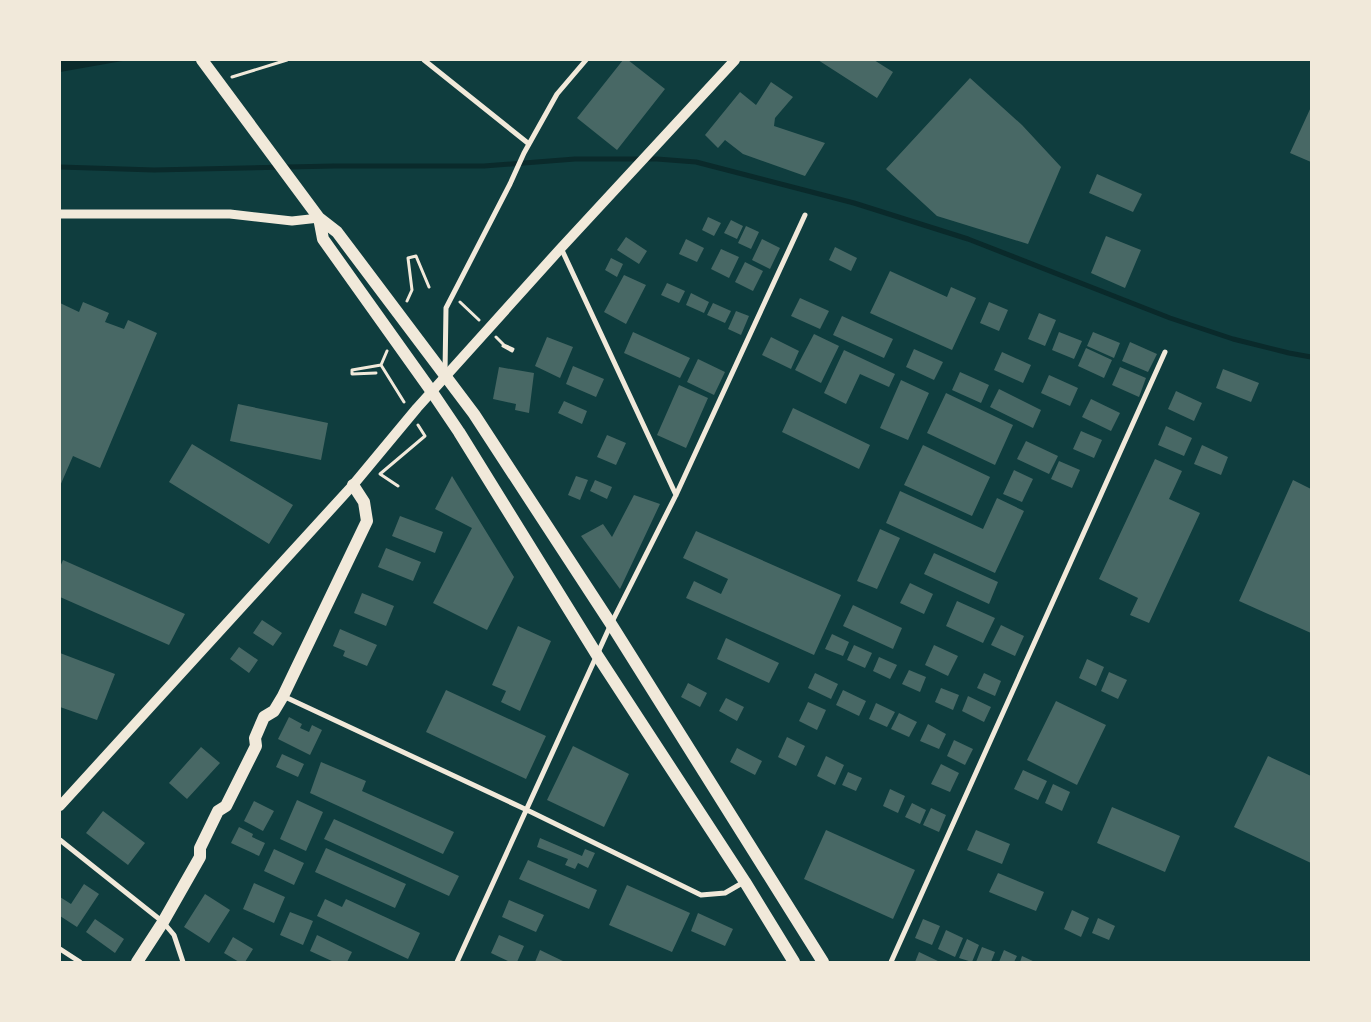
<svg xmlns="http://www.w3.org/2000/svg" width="1371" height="1022" font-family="'Archivo Narrow',sans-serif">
<rect width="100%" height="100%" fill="#0f3d3e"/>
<path fill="#0a2a2b" d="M60 60H128L60 72Z"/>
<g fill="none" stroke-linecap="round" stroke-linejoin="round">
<path stroke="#0a2a2b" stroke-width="5" d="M60 167 154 170 334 166H484L575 159H657L696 162 854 203 968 239 1170 318 1233 339 1289 353 1311 357"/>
</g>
<path fill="#486865" d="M623 60H628L665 89 617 150 577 118Z
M818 60H874L893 72 877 98Z
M970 78 1022 125 1061 167 1028 244 937 216 886 169Z
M771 82 793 97 775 118 774 126 825 143 805 176 743 154 725 140 718 148 705 135 740 92 756 105Z
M1311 107V162L1290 153Z
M1097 174 1142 194 1133 212 1089 193Z
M708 217 721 223 714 236 702 230Z
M731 220 743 226 737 239 724 233Z
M746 226 759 232 751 249 738 243Z
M1106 236 1141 250 1125 288 1091 273Z
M626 237 647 251 639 264 617 250Z
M686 239 704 248 697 262 679 254Z
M762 239 780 248 770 269 752 260Z
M835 247 857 258 851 271 829 260Z
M721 249 739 257 729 278 711 269Z
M611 258 623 264 617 277 605 270Z
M745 262 763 271 753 291 735 282Z
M890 271 947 297 951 287 976 298 952 350 870 313Z
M624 275 646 285 626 324 604 312Z
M667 283 685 291 679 303 661 295Z
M691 293 709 302 704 313 686 305Z
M800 298 829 311 820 329 791 316Z
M83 302 109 313 105 322 124 329 128 320 157 333 100 468 73 456 60 486V303L79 312Z
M989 302 1008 310 999 331 980 323Z
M713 303 731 311 725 323 707 315Z
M736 311 749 316 741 335 728 329Z
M1039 313 1056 320 1045 346 1028 339Z
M842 316 893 339 884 358 833 335Z
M633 332 690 358 680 378 624 353Z
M1059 332 1082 341 1074 359 1052 350Z
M1093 332 1120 343 1114 358 1087 346Z
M814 334 839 346 821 383 795 370Z
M547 337 573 347 560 378 535 366Z
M771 337 799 351 791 369 762 355Z
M1130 342 1157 354 1148 372 1122 361Z
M1086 348 1112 360 1104 378 1078 366Z
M914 349 943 362 934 380 906 367Z
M844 350 895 374 889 387 860 374 846 404 824 393Z
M1002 352 1031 365 1023 383 994 370Z
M698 359 725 372 714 395 687 382Z
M573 366 604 379 596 397 566 384Z
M499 367 534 373 529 413 515 410 516 404 493 399Z
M1120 367 1146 378 1139 397 1112 385Z
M1223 369 1259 383 1251 402 1216 388Z
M960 372 989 385 981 403 952 390Z
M1049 375 1078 388 1070 406 1041 393Z
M901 380 929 393 908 440 880 428Z
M679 385 708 398 686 448 657 435Z
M999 389 1041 410 1033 428 990 407Z
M1176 391 1202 403 1194 421 1168 409Z
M946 393 1013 425 995 465 927 433Z
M1091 399 1120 413 1111 431 1082 417Z
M564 401 587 411 582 424 558 413Z
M238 404 328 423 321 460 230 441Z
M793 408 870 445 859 469 782 432Z
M1166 426 1192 438 1184 456 1158 445Z
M1081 431 1102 440 1094 458 1073 449Z
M607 435 626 443 616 465 597 457Z
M1026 441 1058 456 1049 474 1017 459Z
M192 444 293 505 269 544 169 482Z
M923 445 990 477 972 516 904 485Z
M1202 445 1228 457 1221 475 1194 464Z
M1155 459 1182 471 1169 499 1200 513 1149 623 1130 615 1138 598 1099 579Z
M1059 461 1080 470 1072 488 1051 479Z
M1014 470 1033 479 1022 502 1003 494Z
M452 476 514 577 487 630 433 603 472 528 435 509Z
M576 476 588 480 580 500 568 495Z
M595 480 612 487 607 499 590 491Z
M1293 480 1311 489V633L1239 601Z
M900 491 983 529 997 498 1024 511 995 573 886 523Z
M634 495 660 504 620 589 581 536 603 524 612 537Z
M400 516 443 532 435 553 392 536Z
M880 529 900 538 877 589 857 581Z
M696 531 841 595 814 655 686 598 694 581 721 594 728 579 683 558Z
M386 548 421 562 413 581 378 567Z
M934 553 998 582 989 604 924 574Z
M63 560 185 614 169 645 60 597V567Z
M910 583 933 594 924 614 900 603Z
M362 593 394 606 386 626 354 613Z
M957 601 995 618 983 643 946 626Z
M853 605 902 628 893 649 843 626Z
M262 620 282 633 273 646 253 633Z
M1001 625 1024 636 1015 656 991 645Z
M518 626 551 641 520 711 501 702 506 691 492 685Z
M340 629 377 645 367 666 343 656 345 651 333 646Z
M832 634 849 642 843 656 825 649Z
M726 638 779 663 769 683 717 659Z
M854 645 872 653 865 668 847 660Z
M934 645 958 656 948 676 925 665Z
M239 647 258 660 249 673 230 659Z
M60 653 115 674 97 720 60 707Z
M879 657 897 665 890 679 873 671Z
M1087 659 1104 667 1096 686 1079 678Z
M909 670 926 677 920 692 902 684Z
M1109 672 1127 680 1118 699 1101 691Z
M815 673 838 684 831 699 808 688Z
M984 673 1001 681 995 696 977 688Z
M688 683 707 693 700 707 681 697Z
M941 688 959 695 953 710 935 702Z
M446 690 546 736 526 779 426 732Z
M843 690 866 701 859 716 836 705Z
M968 696 991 707 984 722 962 711Z
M726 698 744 707 737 721 719 711Z
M1056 701 1106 725 1077 785 1027 760Z
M808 702 826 710 817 730 799 721Z
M876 703 895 712 887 727 869 719Z
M899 713 917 722 909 737 891 729Z
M289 717 302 724 300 728 309 732 312 725 322 730 310 755 278 739Z
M928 724 946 734 939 749 920 741Z
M787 737 805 746 796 766 778 757Z
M954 740 973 749 965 765 947 756Z
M573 746 629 774 604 827 547 800Z
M201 747 220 763 187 799 169 783Z
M737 748 762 761 755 775 730 762Z
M282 754 304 764 298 777 276 767Z
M826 756 844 765 835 785 817 776Z
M1268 756 1311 776V863L1234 827Z
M321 762 366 781 362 791 454 832 443 854 310 793Z
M941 764 959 773 950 792 931 784Z
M1023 770 1047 781 1038 800 1014 789Z
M848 772 862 778 856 791 842 785Z
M1053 784 1070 792 1062 811 1045 803Z
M890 789 905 796 898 813 883 806Z
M297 800 323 812 306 851 280 839Z
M254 801 274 811 263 831 244 821Z
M912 803 926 810 920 824 905 817Z
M1112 807 1180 836 1165 872 1097 843Z
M931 808 946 815 939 832 923 825Z
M103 811 145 843 128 865 86 833Z
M334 819 459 876 449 896 324 839Z
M239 827 253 834 252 837 265 843 259 856 231 843Z
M826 830 915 870 893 919 804 879Z
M976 830 1010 844 1002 864 967 850Z
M540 838 582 856 585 849 595 853 588 868 578 863 575 869 565 865 568 859 537 847Z
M326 848 406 884 395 908 315 872Z
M274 849 304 863 294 885 264 871Z
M528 860 597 890 589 909 519 879Z
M998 873 1044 892 1036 911 989 892Z
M254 883 285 897 274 923 243 909Z
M84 884 99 894 77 927 60 916V897L71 904Z
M627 885 690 913 672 952 609 925Z
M205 894 230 910 209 943 184 927Z
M325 899 342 907 346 899 420 933 408 959 317 916Z
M509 900 544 915 536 932 502 917Z
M1072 910 1089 918 1081 937 1064 929Z
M290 912 313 921 303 945 280 935Z
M698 913 733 929 725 946 691 931Z
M1098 918 1115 926 1109 940 1092 933Z
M95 919 124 939 115 953 86 932Z
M923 919 940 926 932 945 915 938Z
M946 930 963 938 955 957 938 949Z
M317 935 352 952 347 962H334L310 951Z
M499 935 524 946 517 962H510L491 953Z
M233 937 253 949 245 962H239L224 953Z
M967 939 979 945 972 962 959 958Z
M982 947 995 952 991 962H976Z
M540 950 565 962H535Z
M1004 950 1017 956 1014 962H999Z
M919 952 940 962H915Z
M1022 956 1035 962H1020Z"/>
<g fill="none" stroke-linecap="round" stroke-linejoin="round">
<path stroke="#f1e9da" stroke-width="3" d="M232 77 287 60
M407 301 412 290 408 258 416 256 429 287
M460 302 479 320
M496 337 504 345 513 349 512 351 503 346
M381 365 404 402
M376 373 352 374V370L381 365 387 351
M398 486 380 474 425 436 418 425"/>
<path stroke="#f1e9da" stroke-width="5" d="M424 60 529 144
M561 248 676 495
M445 372 446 308 510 184 524 153 557 94 586 60
M283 696 527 810 701 895 725 893 744 882
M60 840 163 922 174 935 183 962
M60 949 80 962
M457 962 611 624 676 495 805 215
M891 962 1165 352"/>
<path stroke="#f1e9da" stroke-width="9" d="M60 214H230L292 221 319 218"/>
<path stroke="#f1e9da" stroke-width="10" d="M60 806 353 485 417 408 561 248 735 60"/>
<path stroke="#f1e9da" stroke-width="12" d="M202 60 319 218 337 232 474 414 611 624 823 962
M319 218 323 239 432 392 459 432 597 655 745 882 794 962
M137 962 163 922 200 857V848L218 811 226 806 256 746 255 738 264 717 274 711 283 696 367 521 364 502 353 485"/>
</g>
<rect width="1371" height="1022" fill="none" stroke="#f1e9da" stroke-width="122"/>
</svg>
